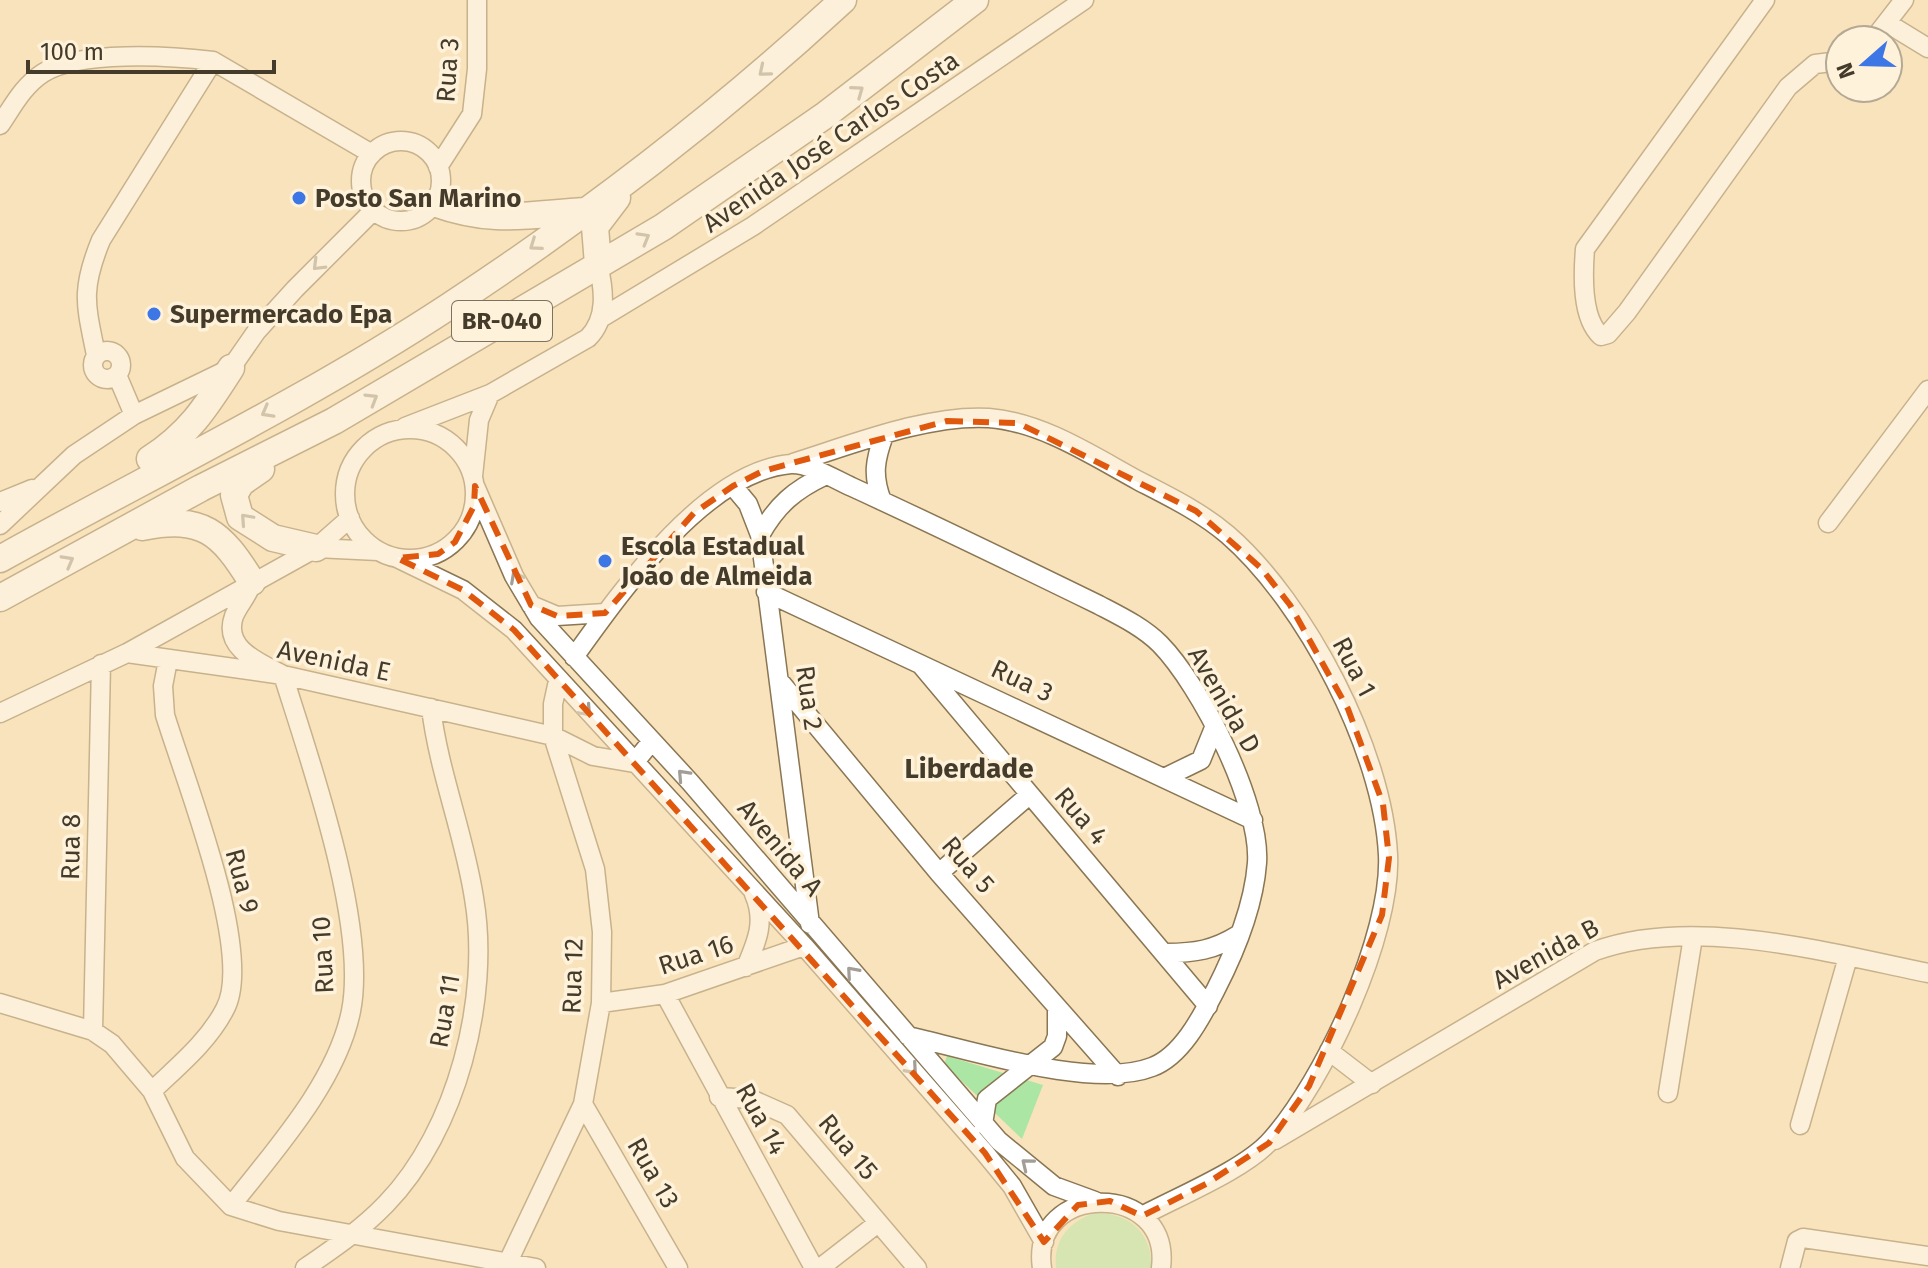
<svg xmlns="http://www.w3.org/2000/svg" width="1928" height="1268" font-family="'Fira Sans',sans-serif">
<rect width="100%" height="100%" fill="#f9e3bc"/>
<path fill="#ace6a5" d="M947 1056 1043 1085 1022 1139 944 1064Z
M1094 1213C1128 1212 1153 1232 1151 1268H1056C1053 1240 1069 1222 1094 1213Z"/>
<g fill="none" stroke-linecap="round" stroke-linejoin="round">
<g stroke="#8a7653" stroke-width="21">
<path id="minor" d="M1765 0 1585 249C1583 274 1581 318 1601 336L1608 334 1627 312 1788 87 1815 64 1840 61
M1887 23 1928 48
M1873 40 1904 0
M0 125C13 106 23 86 43 73 79 50 171 56 213 61L372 154
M361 181a40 40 0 1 1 80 0a40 40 0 1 1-80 0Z
M438 167 472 114 477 69V0
M601 318 753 226 1084 0
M93 365a14 14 0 1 1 28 0a14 14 0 1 1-28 0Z
M96 355C86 305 80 291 101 240L213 61
M117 375 134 415
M405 427 490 394 588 338C608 318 604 289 598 264
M345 494a65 65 0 1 1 130 0a65 65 0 1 1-130 0Z
M793 463C851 445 928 414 989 418 1042 422 1093 456 1139 481 1170 497 1201 512 1228 535 1306 603 1383 751 1388 855 1392 935 1324 1081 1271 1140 1246 1169 1177 1197 1142 1216
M473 476 479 420 490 394
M475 486 514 576 539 618 690 782 999 1141 1054 1186 1095 1201
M733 486 748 504 760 535 810 924
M882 501C872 475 875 460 884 435
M0 502 32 489
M1828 523 1928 390
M0 525 74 455 134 415 231 368 256 332 295 289 374 210
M760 535C777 505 794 490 826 475
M316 548 378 551
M397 558 463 590 514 630 804 946 985 1153 1012 1186 1044 1242
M766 592 1253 820
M531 605 557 616 605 613
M127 653 316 548 350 518
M574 657C620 593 705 471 791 464 809 463 836 480 852 487 935 525 1017 565 1099 605 1120 616 1143 627 1160 644 1201 686 1261 804 1257 863 1254 904 1235 952 1216 989 1202 1016 1182 1056 1152 1067 1093 1090 971 1050 908 1036
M921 665 1208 1006
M782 684 939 873 1118 1076
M0 713 127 653 283 675 553 736 593 756 634 763 652 741
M1164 778 1201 760 1214 728
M939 873 1028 796
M1166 953C1195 953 1214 950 1238 935
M746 967C757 941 766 921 754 894
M665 994 814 1268
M0 1003 93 1031 112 1044 152 1091 185 1158 231 1206 279 1221 536 1268
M601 1003 665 994 804 946
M93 1031 101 664
M1329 1051 1372 1084
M152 1091C178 1066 208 1042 225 1009 255 954 184 778 165 715L163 686 168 660
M1668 1093 1693 937
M719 1097 751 1099 787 1115 917 1268
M583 1104 678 1268
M983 1124 987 1099 1053 1047 1057 1036V1008
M1800 1125 1848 957
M1275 1140 1595 951C1693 915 1829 953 1928 973
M231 1206C274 1151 337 1082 351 1011 368 925 310 761 283 675 261 663 222 649 234 616 239 604 248 596 252 582
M508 1262 583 1104 601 1003 602 932 595 869 553 736V704L558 681
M305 1268C334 1248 362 1229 386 1204 457 1131 491 997 474 898 464 833 439 773 431 708
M820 1268 878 1223
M1042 1268C1029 1182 1172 1180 1161 1268
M1790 1268 1797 1241 1803 1238 1928 1256"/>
</g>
<g stroke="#8a7653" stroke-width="29">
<path id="highway" d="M434 203C493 224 525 215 584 211
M598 264 595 227 617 198
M150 459C190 433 206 407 231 368
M261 469 241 483 234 495 240 517 273 538 316 548
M142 527C203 515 221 532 252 582
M0 559C149 476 305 401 448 307 587 216 721 113 843 0
M0 598 201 488 334 421 663 227 824 116 975 0"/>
</g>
<use href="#minor" stroke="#fff" stroke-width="18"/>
<use href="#highway" stroke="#fff" stroke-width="26"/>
</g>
<defs><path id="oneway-chevron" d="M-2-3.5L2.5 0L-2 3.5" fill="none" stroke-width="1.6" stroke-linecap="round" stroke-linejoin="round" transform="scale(2)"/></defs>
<g stroke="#a29d95">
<use href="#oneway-chevron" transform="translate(764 71) rotate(140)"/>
<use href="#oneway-chevron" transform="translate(858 91) rotate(-36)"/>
<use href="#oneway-chevron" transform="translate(644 238) rotate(-30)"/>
<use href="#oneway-chevron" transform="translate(535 245) rotate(145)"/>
<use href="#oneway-chevron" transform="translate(318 265) rotate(135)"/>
<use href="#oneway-chevron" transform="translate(372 399) rotate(-31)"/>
<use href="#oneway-chevron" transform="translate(267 412) rotate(151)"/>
<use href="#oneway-chevron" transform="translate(246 519) rotate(-132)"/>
<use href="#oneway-chevron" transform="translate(68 561) rotate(-29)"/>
<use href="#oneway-chevron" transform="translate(516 577) rotate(-118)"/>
<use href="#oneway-chevron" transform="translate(586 711) rotate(48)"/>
<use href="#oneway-chevron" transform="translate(683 775) rotate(-133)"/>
<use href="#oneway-chevron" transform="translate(852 972) rotate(-131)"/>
<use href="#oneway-chevron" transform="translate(912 1069) rotate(49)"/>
<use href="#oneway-chevron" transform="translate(1027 1164) rotate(-141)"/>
</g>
<path d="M0 0H1928V1268H0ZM947 421 1018 423 1196 511 1261 568 1290 605 1348 709 1383 804 1389 858 1382 915 1309 1086 1269 1143 1206 1184 1142 1216 1110 1201 1078 1205 1044 1242 985 1153 514 630 463 590 397 558 438 554 455 542 474 506 475 486 531 605 557 616 605 613 694 513 733 486 763 471Z" fill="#f9e3bc" fill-opacity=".55" fill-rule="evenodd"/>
<path fill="none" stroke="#e0580e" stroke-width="6" stroke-dasharray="16 10" stroke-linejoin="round" d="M947 421 1018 423 1196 511 1261 568 1290 605 1348 709 1383 804 1389 858 1382 915 1309 1086 1269 1143 1206 1184 1142 1216 1110 1201 1078 1205 1044 1242 985 1153 514 630 463 590 397 558 438 554 455 542 474 506 475 486 531 605 557 616 605 613 694 513 733 486 763 471Z"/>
<g fill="#3d77e6" stroke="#fff2da" stroke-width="3">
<circle cx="299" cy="198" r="8"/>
<circle cx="154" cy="314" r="8"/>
<circle cx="605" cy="561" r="8"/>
</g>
<g text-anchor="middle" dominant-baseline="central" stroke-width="7" stroke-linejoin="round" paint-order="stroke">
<rect fill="#fff2da" stroke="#7c7260" stroke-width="2" x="452" y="301" width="100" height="40" rx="6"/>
<g font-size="24" font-weight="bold" fill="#443b2b">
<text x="502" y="321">BR-040</text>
</g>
<g font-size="26" fill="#443b2b" stroke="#fff2da">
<text transform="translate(448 70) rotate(-86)">Rua 3</text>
<text transform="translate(831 142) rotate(-34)">Avenida José Carlos Costa</text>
<text transform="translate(334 661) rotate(12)">Avenida E</text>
<text transform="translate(1354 667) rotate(62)">Rua 1</text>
<text transform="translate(1022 681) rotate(25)">Rua 3</text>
<text transform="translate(809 698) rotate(82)">Rua 2</text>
<text transform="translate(1224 700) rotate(60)">Avenida D</text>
<text transform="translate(1081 816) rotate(49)">Rua 4</text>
<text transform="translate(71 847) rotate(-89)">Rua 8</text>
<text transform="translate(780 848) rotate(50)">Avenida A</text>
<text transform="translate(968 865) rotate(49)">Rua 5</text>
<text transform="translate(242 881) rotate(75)">Rua 9</text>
<text transform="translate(1546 954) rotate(-29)">Avenida B</text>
<text transform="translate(323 955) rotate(-93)">Rua 10</text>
<text transform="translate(696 955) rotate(-18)">Rua 16</text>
<text transform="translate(573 976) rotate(-88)">Rua 12</text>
<text transform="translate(445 1011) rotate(-80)">Rua 11</text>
<text transform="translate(761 1119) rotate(61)">Rua 14</text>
<text transform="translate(848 1147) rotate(50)">Rua 15</text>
<text transform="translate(653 1173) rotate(60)">Rua 13</text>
</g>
<g font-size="26" font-weight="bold" fill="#443b2b" stroke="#fff2da" text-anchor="start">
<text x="315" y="198">Posto San Marino</text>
<text x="170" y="314">Supermercado Epa</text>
<text x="621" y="546">Escola Estadual<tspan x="621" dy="30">João de Almeida</tspan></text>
</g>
<g font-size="28" font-weight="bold" fill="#443b2b" stroke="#fff2da">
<text x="969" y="768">Liberdade</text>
</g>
</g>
<g transform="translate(1864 64) rotate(250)"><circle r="38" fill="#fff2da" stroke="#b4a994" stroke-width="2"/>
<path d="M0-6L14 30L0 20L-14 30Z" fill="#3d77e6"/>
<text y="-12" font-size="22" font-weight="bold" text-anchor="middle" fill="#443b2b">N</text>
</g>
<path d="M28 60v12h246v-12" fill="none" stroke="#443b2b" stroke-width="4"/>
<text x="40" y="60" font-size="24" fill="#443b2b" stroke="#fff2da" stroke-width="6" paint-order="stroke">100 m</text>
</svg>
